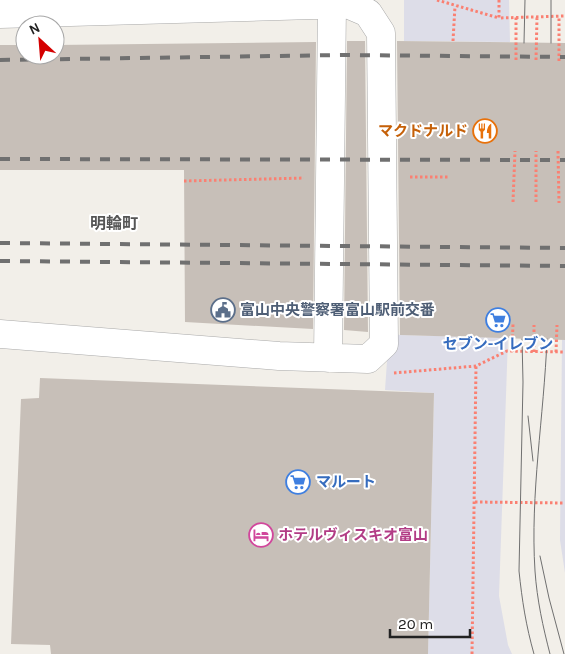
<svg xmlns="http://www.w3.org/2000/svg" width="565" height="654" font-family="Karla,'Noto Sans JP',sans-serif">
<rect width="100%" height="100%" fill="#f2efe9"/>
<path fill="#dddde8" d="M404 0H509L510 42 404 41Z
M389 333 400 335 508 338 499 596 508 645 512 654H428L434 393 385 390Z
M562 340H565V573L560 540Z"/>
<path fill="#c7bfb8" d="M347 41H365L368 332 344 330Z
M397 41 565 43V340L400 335Z
M316 42 313 329 185 322 184 170H0V45H25V55H55V45Z
M40 378 434 393 428 654H51L50 645 11 644 21 399 39 398Z"/>
<g fill="none" stroke-linecap="round" stroke-linejoin="round">
<g stroke="#a9a9a9" stroke-width="29">
<path id="minor" d="M0 14 347 4 368 13 381 33 384 344 368 359 279 356 0 334
M328 358 332 5"/>
</g>
<path stroke="#fa8072" stroke-width="3" stroke-dasharray="2.5 2.5" stroke-linecap="butt" d="M437 0 499 18
M499 0V18L565 16
M453 41 455 6
M516 60V17
M536 60 537 17
M559 61V16
M558 151 559 203
M410 177H449
M184 181 304 178
M513 202 515 151
M536 202V151
M512 352 513 324
M534 352V325
M556 352 557 325
M394 373 476 366 507 351 565 352
M475 502 565 503
M472 654 476 366"/>
<use href="#minor" stroke="#fff" stroke-width="28"/>
<path stroke="#707070" stroke-width="1" d="M524 43 525 0
M551 43V0
M522 339 523 382 519 571C522 600 526 626 534 654
M547 339C544 416 530 494 535 571 537 600 543 627 550 654
M528 416 533 461
M540 556 549 598 564 654"/>
<path stroke="#707070" stroke-width="4" stroke-dasharray="10 10" stroke-linecap="butt" d="M0 60 343 55 565 57
M0 159 565 160
M0 243 565 248
M0 261 565 266"/>
</g>
<defs>
<g id="restaurant-ring" transform="scale(1.25)"><circle r="9.5" fill="#fff" stroke="#e8710a" stroke-width="1.5"/><path d="M-5-6h1v4h1v-4h1v4h1v-4h1v5L-1.5 .5V6h-2V.5L-5-1ZM5-6V6H3V1.5H1.5Q1.5-4 5-6Z" fill="#e8710a"/></g>
<g id="civic-ring" transform="scale(1.25)"><circle r="9.5" fill="#fff" stroke="#5c6f8a" stroke-width="1.5"/><path d="M-.6-6.5H3V-4.5H.6V-3L4-1V1h2V6H-6V1h2V-1L-.6-3ZM-1.2 2.5V6h2.4V2.5Z" fill="#5c6f8a"/></g>
<g id="supermarket-ring" transform="scale(1.25)"><circle r="9.5" fill="#fff" stroke="#3f7fe0" stroke-width="1.5"/><path d="M-6-5.5h2.5l.6 2H6L4.5 2H-2.5L-4.4-4H-6ZM-1.5 3.2a1.3 1.3 0 1 0 .1 0ZM3 3.2a1.3 1.3 0 1 0 .1 0Z" fill="#3f7fe0"/></g>
<g id="hotel-ring" transform="scale(1.25)"><circle r="9.5" fill="#fff" stroke="#d1479c" stroke-width="1.5"/><path d="M-6-4.5h1.5V1H6V5H4.5V3h-9V5H-6ZM-4 0a1.8 1.8 0 1 1 3.6 0ZM.5 0V-2.5h3Q6-2.5 6 0Z" fill="#d1479c"/></g>
</defs>
<g fill-rule="evenodd">
<use href="#restaurant-ring" x="485" y="131"/>
<use href="#civic-ring" x="223" y="310"/>
<use href="#supermarket-ring" x="498" y="320"/>
<use href="#supermarket-ring" x="298" y="482"/>
<use href="#hotel-ring" x="261" y="535"/>
</g>
<g text-anchor="middle" dominant-baseline="central" stroke-width="4" stroke-linejoin="round" paint-order="stroke">
<g font-size="15" font-weight="bold" fill="#c56008" stroke="#fff" text-anchor="end">
<text x="468" y="131">マクドナルド</text>
</g>
<g font-size="15" font-weight="bold" fill="#4e5e75" stroke="#fff" text-anchor="start">
<text x="240" y="310">富山中央警察署富山駅前交番</text>
</g>
<g font-size="15" font-weight="bold" fill="#366cbe" stroke="#fff">
<text x="498" y="344">セブン-イレブン</text>
<text x="316" y="482" text-anchor="start">マルート</text>
</g>
<g font-size="15" font-weight="bold" fill="#b23c85" stroke="#fff" text-anchor="start">
<text x="278" y="535">ホテルヴィスキオ富山</text>
</g>
<g font-size="16" font-weight="bold" fill="#555" stroke="#fff">
<text x="114" y="223">明輪町</text>
</g>
</g>
<g transform="translate(40 40) rotate(334)"><circle r="24" fill="#ffffff" stroke="#a7a7a7"/>
<path d="M0-4L9 19L0 12L-9 19Z" fill="#d40000"/>
<text y="-8" font-size="14" font-weight="bold" text-anchor="middle" fill="#222222">N</text>
</g>
<path d="M390 629v8h80v-8" fill="none" stroke="#222222" stroke-width="2.5"/>
<text x="398" y="629" font-size="15" fill="#222222" stroke="#ffffff" stroke-width="4" paint-order="stroke">20 m</text>
</svg>
